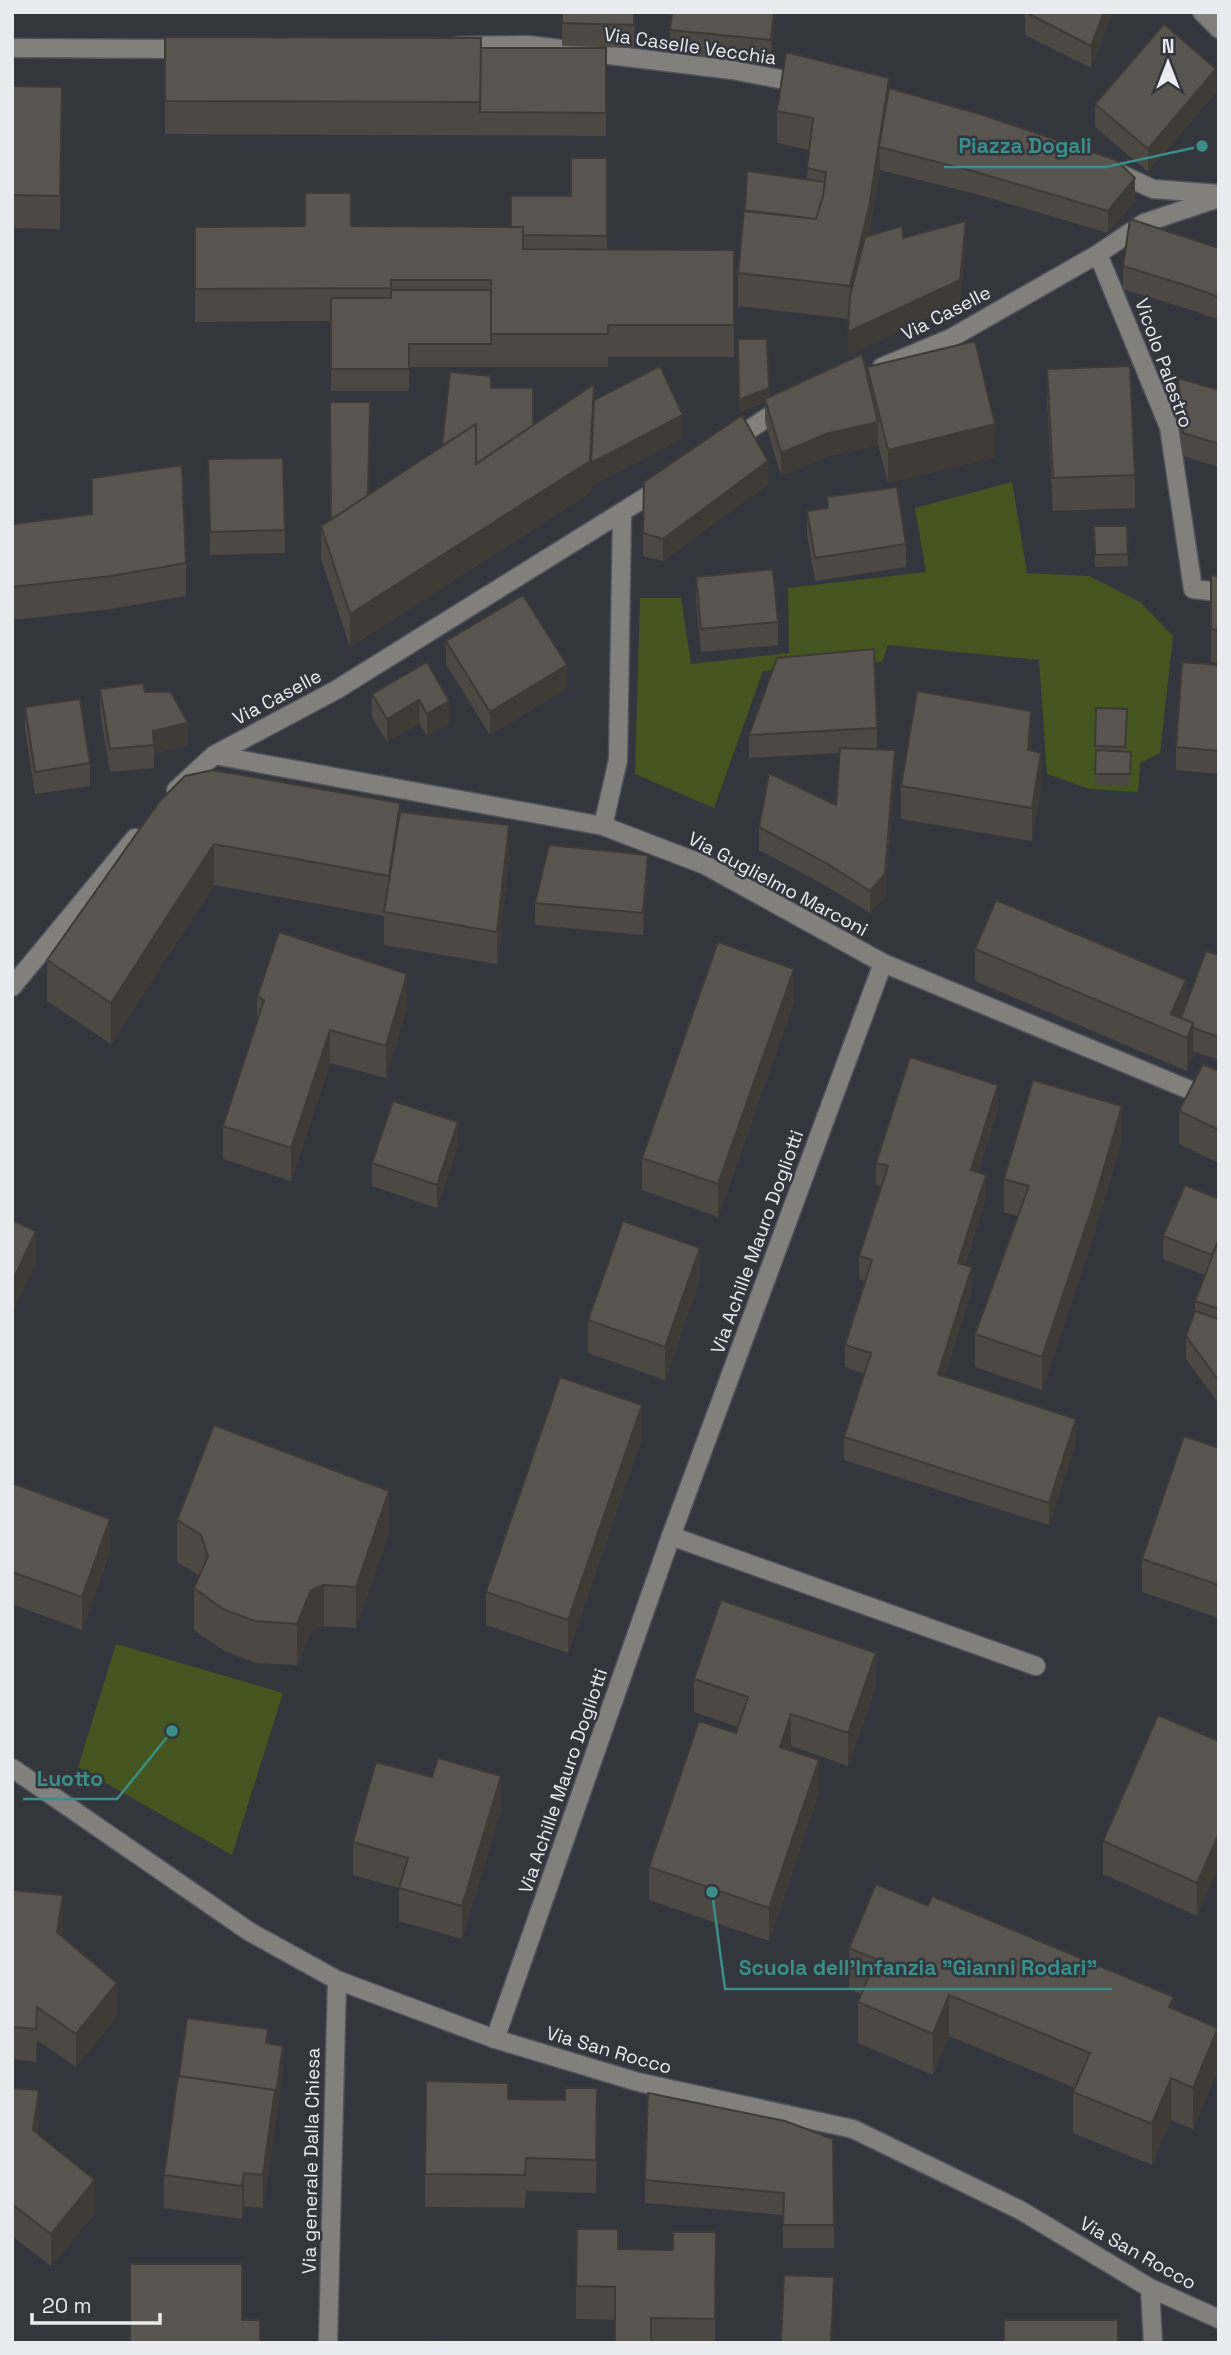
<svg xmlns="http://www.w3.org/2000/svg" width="1231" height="2355" font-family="'Space Grotesk',sans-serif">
<rect width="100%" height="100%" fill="#33363c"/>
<path fill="#44551f" d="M1012 482 1027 573 1089 576 1140 602 1173 636 1160 753 1140 763 1138 792 1090 789 1047 774 1039 660 888 645 882 662 763 671 714 808 635 774 640 598H681L691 664 789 653 788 588 926 572 915 508Z
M116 1644 283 1693 232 1855 78 1767Z"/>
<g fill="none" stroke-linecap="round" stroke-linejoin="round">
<g stroke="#505358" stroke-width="21">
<path id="minor" d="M1202 12 1219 29
M458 46 528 45 732 70 806 84
M12 48 189 49
M1114 171 1153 189 1219 194
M1098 254 1169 427 1193 589 1219 592
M882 367 951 338 1098 254 1144 223 1219 198
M732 441 771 415 786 408
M214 755 603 826 705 865 883 963 1219 1102
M176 790 214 755 336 690 662 487
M603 826 618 760 622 513
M12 987 135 838
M671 1536 1036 1666
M12 1768 250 1932 337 1980 495 2039 638 2082 853 2129 1020 2210 1150 2288 1219 2319
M495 2039 671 1536 883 963
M1150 2288 1153 2343
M328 2343 337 1980"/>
</g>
<use href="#minor" stroke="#81807d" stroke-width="18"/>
</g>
<path fill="#4c4844" d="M562 12H635L634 48 562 46Z
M776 12 771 63 670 53V30Z
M1025 12H1113L1091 68 1025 35Z
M165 37 481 48H606V136L165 134Z
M12 86 62 119 60 229 12 228Z
M889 88 1135 201 1108 233 976 194 880 170 869 236 966 244 960 303 848 355 849 319 738 306V273L807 180 809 150 777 143V111Z
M1216 92 1148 172 1095 127V104Z
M607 158V250H734V357H608V367H409V391H331V321L195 322V227H511L571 196Z
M1219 248V320L1191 310 1123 289V266Z
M738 339 769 397 867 376V367L995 457 888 483 878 444V445L829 456 781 476 765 422V402L739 412Z
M1047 369 1135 475V508L1053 511 1047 402Z
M1178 378 1219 390V467L1183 456 1178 401Z
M491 388 533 425 594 399 683 438 591 486V484L590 493 350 647 321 559V526L442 446Z
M208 482 285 530V553L210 555Z
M768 484 663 561 643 556V533Z
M827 497 906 544V567L815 581 807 534V511L827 508Z
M12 524 186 563V596L111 609 12 620Z
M1094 526H1127L1128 566 1095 567Z
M1211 575 1219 576V663L1211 662Z
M696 577 778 622V645L701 652 696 600Z
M446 641 567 688 490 735 446 664Z
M427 662 449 724 427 736 419 723 387 742 372 717V694Z
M1219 665V774L1176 770V747Z
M100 689 145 692 188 746 154 753V768L110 772 100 712Z
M25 707 90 763V786L35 794 25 730Z
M1127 709 1125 751 1131 752 1130 786 1095 785 1096 758H1095V746Z
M877 728V749L895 772 885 897 870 913 826 886 759 850V827L836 805 840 753 749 758V735Z
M1031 743 1030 750 1041 786 1032 841 901 819V786Z
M159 802 400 812 509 858 497 964 384 945V916L214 885 111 1044 47 1001V960Z
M648 878 643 935 535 925V903Z
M975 949 1186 1005 1219 955V1060L1193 1051V1056L1187 1071 975 981Z
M257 997 407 1007 386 1078 330 1063 291 1181 223 1159V1126L257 1021Z
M794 1002 718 1217 642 1190V1158Z
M1219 1071V1163L1179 1144V1111Z
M998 1108 978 1172 986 1197 965 1265 972 1290 944 1377 1076 1442 1049 1525 844 1460V1437L864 1374 845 1367V1345L865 1281 859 1279V1256L881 1187 876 1185V1163Z
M1122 1139 1093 1237 1042 1390 975 1367V1334L1018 1216 1004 1212V1179Z
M458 1145 437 1208 372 1186V1163Z
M1219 1199V1404L1186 1359V1336L1195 1311V1301L1205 1275 1163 1259V1236Z
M700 1280 665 1380 588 1353V1320Z
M642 1438 568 1653 486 1625V1592Z
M1219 1448V1618L1142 1592V1559Z
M12 1483 110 1552 82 1630 12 1604Z
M177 1520 389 1533 356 1628 324 1626 311 1631 297 1665 255 1663 223 1650 194 1630V1588L200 1576 177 1562Z
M694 1679 876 1686 848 1766 791 1746 790 1750 819 1793 769 1941 649 1900V1867L736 1733 738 1727 694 1712Z
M1219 1741 1197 1916 1103 1874V1841Z
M501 1809 462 1939 399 1921V1888L353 1875V1842Z
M12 1890 63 1928 61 1936 117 2016 76 2067 37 2040 36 2062 12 2059Z
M849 1948 1174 2009 1218 2069 1193 2129 1171 2120 1152 2165 1073 2133V2092L1075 2088 949 2036 933 2075 858 2043V2002L861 1994 849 1989Z
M268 2043 283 2069 263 2208 244 2206 242 2219 164 2208V2175L179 2076Z
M12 2088 39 2123 37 2134 95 2213 51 2266 13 2237 12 2261Z
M508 2099 597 2121 596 2193 526 2191 525 2208 425 2207V2174Z
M833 2139 834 2248H783V2215L645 2203V2180Z
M716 2232 715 2343H615V2320L576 2319V2286L618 2249 673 2250Z"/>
<path fill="#3e3b37" d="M774 12H776L771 63V40Z
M1104 12H1113L1091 68V46Z
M1216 69V92L1148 172V149Z
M889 78V111L879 147 880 170 869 240 850 319V286Z
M1135 178V201L1108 233V211Z
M966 221V244L960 303 848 355V332Z
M594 384V417L683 415V438L591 486V484L590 493 350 647V614Z
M769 388V400L765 399V402L739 412V400Z
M878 422V445L829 456 781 476V453L829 433Z
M995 424V457L888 483V450Z
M768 461V484L663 561V539Z
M567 665V688L490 735V712Z
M419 700V723L387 742V719Z
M449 701V724L427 736V714Z
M1031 711V743L1028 782V750Z
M188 723V746L154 753 153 731Z
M895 750V772L885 897 870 913V891Z
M1041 753V786L1032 841V808Z
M509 825V858L497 964V932Z
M214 844V885L111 1044V1003Z
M648 855V878L643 935V913Z
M794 969V1002L718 1217V1184Z
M407 974V1007L386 1078V1046Z
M1186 980V1013L1181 1023 1171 1014Z
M1193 1023V1056L1187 1071V1038Z
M330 1030V1063L291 1181V1148Z
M998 1085V1108L971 1193V1170Z
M1122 1106V1139L1093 1237 1042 1390V1357Z
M458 1122V1145L437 1208V1185Z
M986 1175V1197L958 1285V1263Z
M36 1231V1264L12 1315V1282Z
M700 1248V1280L665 1380V1347Z
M972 1267V1290L938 1397V1374Z
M642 1405V1438L568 1653V1620Z
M1076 1419V1442L1049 1525V1503Z
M389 1491V1533L356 1628V1587Z
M110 1519V1552L82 1630V1597Z
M324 1585V1626L311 1631 297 1665V1624L311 1590Z
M876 1653V1686L848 1766V1733Z
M791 1714V1746L780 1780V1747Z
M819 1760V1793L769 1941V1908Z
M501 1776V1809L462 1939V1906Z
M1219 1834V1867L1197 1916V1883Z
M63 1895V1928L57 1965V1932Z
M117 1983V2016L76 2067V2034Z
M949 1995V2036L933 2075V2034Z
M1174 1997V2038L1169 2007Z
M1218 2028V2069L1193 2129V2088Z
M283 2046V2069L263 2208V2175L275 2090Z
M1171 2078V2120L1152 2165V2124Z
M597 2088V2121L596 2193V2160Z
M39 2090V2123L33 2163V2130Z
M244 2173V2206L242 2219V2186Z
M95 2180V2213L51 2266V2234Z
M834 2277 832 2343H831Z"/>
<path fill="#58544f" stroke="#3e3b37" stroke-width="2" d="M562 12H634V25L562 23Z
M672 12H774L771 40 670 30Z
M1025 12H1104L1091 46Z
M1164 24 1216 69 1148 149 1095 104Z
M165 37 481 38 480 102 165 101Z
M481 48H606V113L480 112Z
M786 52 889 78 869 207 850 286 738 273 744 210 816 219 823 196 826 172 807 168 813 118 777 111Z
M12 86 62 87 60 196 12 195Z
M889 88 983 115 1116 160 1135 178 1108 211 976 172 879 147Z
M571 158H607V236L523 235V227H511V196H571Z
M747 171 825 182 823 196 816 219 745 211Z
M305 193H351V226L523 227V249L734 250V325H608V334H491V280H391V288L195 289V227L305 226Z
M1130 219 1219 248V297L1191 287 1123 266Z
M966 221 960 280 848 332 850 296 865 237 902 226 903 238Z
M391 290H491V344H409V369H331V298H391Z
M738 339H767L769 388 739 400Z
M975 341 995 424 888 450 867 367Z
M862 354 878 422 829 433 781 453 765 399Z
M660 366 683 415 591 463 594 400Z
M1130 366 1135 475 1053 478 1047 369Z
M450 372 491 376V388H533V425L476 464V424L442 446Z
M1178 378 1219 390V444L1183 433Z
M594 384 590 461 350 614 321 526 476 424V464Z
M330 402H370L368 495 331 520Z
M742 415 768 461 663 539 643 533 644 482Z
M283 458 285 530 210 532 208 459Z
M182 465 186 563 111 576 12 587V524L92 514V478Z
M897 487 906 544 815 558 807 511 828 508 827 497Z
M1094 526H1127L1128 554 1095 555Z
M773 569 778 622 701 629 696 577Z
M1211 575 1219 576V630L1211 629Z
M523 595 567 665 490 712 446 641Z
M874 649 877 728 749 735 777 658Z
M427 662 449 701 427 714 419 700 387 719 372 694Z
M1182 662 1219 665V751L1176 747Z
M143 683 145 692H171L188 723 153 731 154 745 110 749 100 689Z
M917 691 1031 711 1028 750 1041 753 1032 808 901 786Z
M80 699 90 763 35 772 25 707Z
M1096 708 1127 709 1125 747 1095 746Z
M840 748 895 750 885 874 870 891 826 863 759 827 769 773 836 805Z
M1096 750 1131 752 1130 774H1095Z
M213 770 400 803 389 876 214 844 111 1003 47 960 159 802 185 776Z
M400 812 509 825 497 932 384 912Z
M549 845 648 855 643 913 535 903Z
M996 900 1186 980 1171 1014 1193 1023 1187 1038 975 949Z
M279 932 407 974 386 1046 330 1030 291 1148 223 1126 264 1000 257 997Z
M718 942 794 969 718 1184 642 1158Z
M1206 951 1219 955V1037L1193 1028V1023L1181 1018Z
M910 1057 998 1085 971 1170 986 1175 958 1263 972 1267 938 1374 1076 1419 1049 1503 844 1437 871 1353 845 1345 872 1260 859 1256 888 1166 876 1163Z
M1203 1064 1219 1071V1130L1179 1111Z
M1033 1080 1122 1106 1093 1205 1042 1357 975 1334 1029 1186 1004 1179Z
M393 1101 458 1122 437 1185 372 1163Z
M1185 1185 1219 1199V1239L1212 1255 1163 1236Z
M12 1220 36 1231 12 1282Z
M623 1221 700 1248 665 1347 588 1320Z
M1219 1239V1309L1195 1301Z
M1195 1311 1219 1319V1381L1186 1336Z
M560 1377 642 1405 568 1620 486 1592Z
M214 1425 389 1491 356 1587 324 1585 311 1590 297 1624 255 1621 223 1609 194 1588 208 1556 201 1535 177 1520Z
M1184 1436 1219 1448V1585L1142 1559Z
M12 1483 110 1519 82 1597 12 1572Z
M721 1600 876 1653 848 1733 791 1714 780 1747 819 1760 769 1908 649 1867 699 1721 736 1733 748 1697 694 1679Z
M1158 1715 1219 1741V1834L1197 1883 1103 1841Z
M438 1758 501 1776 462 1906 399 1888 408 1858 353 1842 376 1762 432 1777Z
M876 1884 928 1906 932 1896 1174 1997 1169 2007 1218 2028 1193 2088 1171 2078 1152 2124 1073 2092 1090 2053 949 1995 933 2034 858 2002 876 1959 849 1948Z
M12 1890 63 1895 57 1932 117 1983 76 2034 37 2007 36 2029 12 2027Z
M187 2018 268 2029 266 2043 283 2046 275 2100V2090L179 2076Z
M178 2076 275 2090 263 2175 244 2173 242 2186 164 2175Z
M426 2081 508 2083V2099L565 2100V2088H597L596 2160 526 2158 525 2175 425 2174Z
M12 2088 39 2090 33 2130 95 2180 51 2234 13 2205 12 2229Z
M648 2093 785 2121 833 2139 834 2225H783L784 2193 645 2180Z
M577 2229H618V2249L673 2250V2232H716L715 2319 651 2318V2343H615V2287L576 2286Z
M130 2264H242V2320H260V2343H130Z
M784 2275 834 2277 831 2343H781Z
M1004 2320H1118V2343H1004Z
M429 2341 522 2343H429Z"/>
<g text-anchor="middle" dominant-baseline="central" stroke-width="5" stroke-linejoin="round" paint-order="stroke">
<g font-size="19" fill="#e9ebee" stroke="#33363c">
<text transform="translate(690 46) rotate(8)">Via Caselle Vecchia</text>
<text transform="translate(946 313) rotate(-27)">Via Caselle</text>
<text transform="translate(1164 363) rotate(70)">Vicolo Palestro</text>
<text transform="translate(277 697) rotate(-28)">Via Caselle</text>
<text transform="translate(778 884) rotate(28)">Via Guglielmo Marconi</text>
<text transform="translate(757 1242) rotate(-70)">Via Achille Mauro Dogliotti</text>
<text transform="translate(563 1781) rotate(-71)">Via Achille Mauro Dogliotti</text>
<text transform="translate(609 2050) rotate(16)">Via San Rocco</text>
<text transform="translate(311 2161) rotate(-89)">Via generale Dalla Chiesa</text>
<text transform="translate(1138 2253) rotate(29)">Via San Rocco</text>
</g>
</g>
<path fill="none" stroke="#3b8d88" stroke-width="2.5" d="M1202 146L1106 167H944M172 1731L117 1799H23M712 1892L725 1989H1112"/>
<g fill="#3b8d88" stroke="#33363c" stroke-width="2.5">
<circle cx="1202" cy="146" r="7"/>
<circle cx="172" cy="1731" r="7"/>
<circle cx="712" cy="1892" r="7"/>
</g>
<g font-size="21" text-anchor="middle" font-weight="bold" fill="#3b8d88" stroke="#33363c" stroke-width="5" stroke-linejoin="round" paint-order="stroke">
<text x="1025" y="153">Piazza Dogali</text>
<text x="70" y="1786">Luotto</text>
<text x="918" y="1975">Scuola dell'Infanzia "Gianni Rodari"</text>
</g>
<rect width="1231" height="2355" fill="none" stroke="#e9ebee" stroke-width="28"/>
<g transform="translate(1168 63)" stroke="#33363c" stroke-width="5" paint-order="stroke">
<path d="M0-5L12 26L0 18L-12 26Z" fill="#e9ebee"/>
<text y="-10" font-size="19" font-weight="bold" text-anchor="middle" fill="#e9ebee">N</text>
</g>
<path d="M32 2313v10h128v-10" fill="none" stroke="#e9ebee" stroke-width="3.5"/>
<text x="42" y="2313" font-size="21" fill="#e9ebee" stroke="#33363c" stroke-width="5" paint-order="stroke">20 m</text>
</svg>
